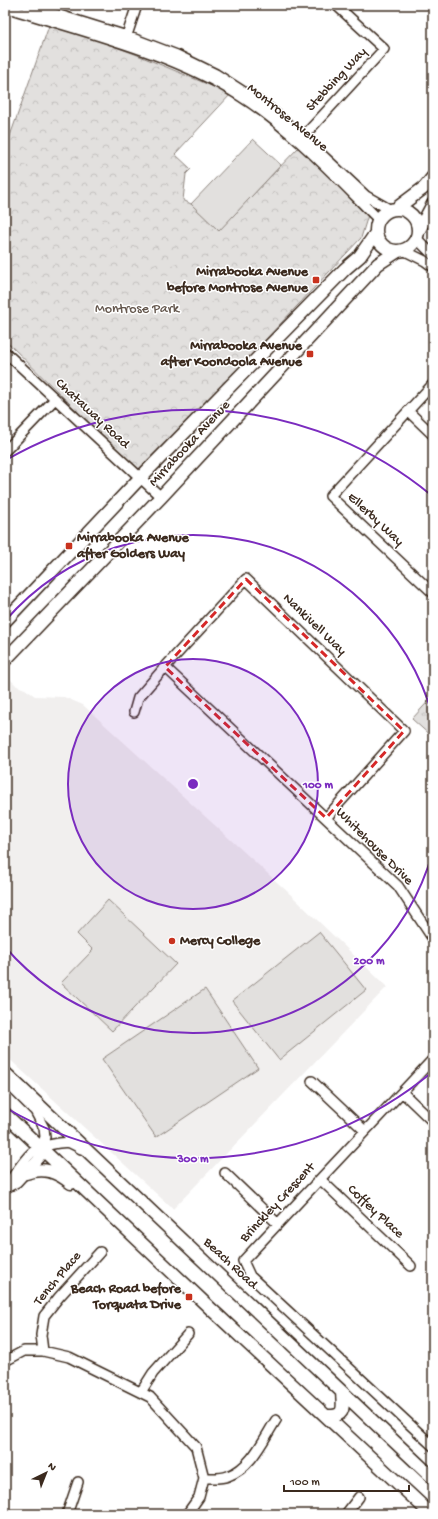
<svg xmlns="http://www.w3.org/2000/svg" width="438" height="1519" font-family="'Gochi Hand',sans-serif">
<defs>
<pattern id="forest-crowns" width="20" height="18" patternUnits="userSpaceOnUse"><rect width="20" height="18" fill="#e2e0de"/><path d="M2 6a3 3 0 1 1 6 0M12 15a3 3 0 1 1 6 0" fill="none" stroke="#c3c0be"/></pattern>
<pattern id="park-tufts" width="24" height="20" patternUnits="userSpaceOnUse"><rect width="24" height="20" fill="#e2e0de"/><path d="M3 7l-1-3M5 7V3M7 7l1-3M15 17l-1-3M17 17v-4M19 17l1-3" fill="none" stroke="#c3c0be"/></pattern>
</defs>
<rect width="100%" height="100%" fill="#fff"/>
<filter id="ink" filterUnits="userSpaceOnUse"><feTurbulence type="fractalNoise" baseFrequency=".025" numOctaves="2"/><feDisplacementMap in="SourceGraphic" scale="8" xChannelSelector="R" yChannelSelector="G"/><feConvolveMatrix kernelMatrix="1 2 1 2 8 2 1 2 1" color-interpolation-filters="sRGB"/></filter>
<g filter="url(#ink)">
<path fill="#f1efee" d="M6 675 17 686 25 689 35 696 64 697 83 705 290 894 387 987 173 1209 5 1055Z"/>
<path fill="url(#forest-crowns)" stroke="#8e857e" d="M50 23 135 54 231 94 175 154 191 169 186 174 183 200 191 204 219 230 299 147 368 215 361 238 140 473 5 340V150Z"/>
<path fill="url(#park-tufts)" stroke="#8e857e" d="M433 696V738L412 719Z"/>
<path fill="#e2e0de" stroke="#8e857e" d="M253 139 281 165 219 231 191 204Z
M108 900 176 964 112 1031 61 983 93 950 77 934Z
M319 932 366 990 279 1060 232 1001Z
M205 989 258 1068 156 1137 102 1059Z"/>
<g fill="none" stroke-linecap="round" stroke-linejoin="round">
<g stroke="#3b2a1e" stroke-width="12">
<path id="minor" d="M27 5 127 36 177 55 216 74 269 108 303 137 366 196 389 209
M5 7C83 32 171 52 240 96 291 128 336 177 378 219
M125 41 137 5
M300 140 384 49 336 5
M416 238 433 255
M403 250 425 261 433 267
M5 352 161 497
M433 384 330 496 433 593
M408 411 433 435
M5 451 55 399
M165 667 398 886 433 939
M134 712 138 698 165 667 246 579 404 731 326 818
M433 1059 243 1261 250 1276 433 1446
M312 1081 365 1131
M402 1092 433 1122
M225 1173 278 1224
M320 1179 411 1266
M6 1188 17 1182 40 1157 41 1148 45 1137 44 1128 35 1111 7 1083
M6 1188C10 1180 27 1155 34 1151 41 1146 62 1141 70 1143 74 1145 78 1147 81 1149
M43 1351 41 1335 44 1316 59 1297 100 1252
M5 1361 24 1351H43L69 1357 150 1397 196 1447 204 1478 199 1497 187 1514
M141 1392 153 1373 188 1334
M204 1478C211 1478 221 1479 228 1476 252 1467 263 1440 276 1420
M67 1514 78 1482
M346 1514 359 1497"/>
</g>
<g stroke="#3b2a1e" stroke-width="15">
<path id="major" d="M397 208 425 187 433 177
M376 230a21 21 0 1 1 42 0a21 21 0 1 1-42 0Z
M418 232 433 204
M5 621 140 478 345 269 360 256 376 233
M5 660 161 497 378 264 398 251
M5 1073 433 1478
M5 1114 211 1309 431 1514
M26 1173C44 1167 56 1171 71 1183
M326 1416C346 1417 343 1408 342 1392"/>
</g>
<use href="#minor" stroke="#fff" stroke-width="9"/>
<use href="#major" stroke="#fff" stroke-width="12"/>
</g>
</g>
<path fill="none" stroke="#d62828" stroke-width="3" stroke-dasharray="8 5" stroke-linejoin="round" d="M246 579 404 731 326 818 165 667Z"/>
<circle cx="193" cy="784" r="125" fill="#7b2cbf" fill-opacity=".12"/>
<g fill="none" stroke="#7b2cbf" stroke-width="2">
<circle cx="193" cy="784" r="125"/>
<path d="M433 851A249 249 0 0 1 5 947M5 621A249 249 0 0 1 433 717"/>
<path d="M431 1073A374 374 0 0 1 6 1108M6 460A374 374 0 0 1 431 495"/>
</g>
<g fill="#c8321e" stroke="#fff" stroke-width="1.5">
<rect x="312" y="276" width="8" height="8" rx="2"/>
<rect x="306" y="350" width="8" height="8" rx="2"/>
<rect x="65" y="542" width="8" height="8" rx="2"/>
<circle cx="172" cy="941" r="4"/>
<rect x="185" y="1293" width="8" height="8" rx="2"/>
</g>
<g text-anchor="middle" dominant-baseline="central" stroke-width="3" stroke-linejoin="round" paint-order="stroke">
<g font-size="14" fill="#3b2a1e" stroke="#fff">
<text transform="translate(337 80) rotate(-47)">Stebbing Way</text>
<text transform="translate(287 118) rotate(39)">Montrose Avenue</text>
<text transform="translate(92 414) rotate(43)">Chataway Road</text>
<text transform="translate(190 444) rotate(-47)">Mirrabooka Avenue</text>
<text transform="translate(375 520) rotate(43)">Ellerby Way</text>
<text transform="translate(314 625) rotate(44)">Nankivell Way</text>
<text transform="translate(374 847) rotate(45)">Whitehouse Drive</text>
<text transform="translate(278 1203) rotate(-47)">Brinckley Crescent</text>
<text transform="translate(375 1212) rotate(43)">Coffey Place</text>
<text transform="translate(230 1264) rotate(43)">Beach Road</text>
<text transform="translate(58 1279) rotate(-50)">Tench Place</text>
</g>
<g font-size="14" font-weight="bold" fill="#3b2a1e" stroke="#fff" text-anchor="end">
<text x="308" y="272">Mirrabooka Avenue<tspan x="308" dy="16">before Montrose Avenue</tspan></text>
<text x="302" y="346">Mirrabooka Avenue<tspan x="302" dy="16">after Koondoola Avenue</tspan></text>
<text x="77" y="538" text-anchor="start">Mirrabooka Avenue<tspan x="77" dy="16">after Golders Way</tspan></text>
<text x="180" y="941" text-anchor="start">Mercy College</text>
<text x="181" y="1289">Beach Road before<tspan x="181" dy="16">Torquata Drive</tspan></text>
</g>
<g font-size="14" fill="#65584e" stroke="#fff">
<text x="137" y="309">Montrose Park</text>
</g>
</g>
<circle cx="193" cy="784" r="6" fill="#7b2cbf" stroke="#fff" stroke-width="2"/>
<g font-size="12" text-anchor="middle" font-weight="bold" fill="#7b2cbf" stroke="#fff" stroke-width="3" stroke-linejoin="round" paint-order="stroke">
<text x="318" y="788">100 m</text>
<text x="369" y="964">200 m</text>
<text x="193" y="1162">300 m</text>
</g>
<rect width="438" height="1519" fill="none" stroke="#fff" stroke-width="20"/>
<rect x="10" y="10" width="418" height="1499" fill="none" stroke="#3b2a1e" stroke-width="1.5" filter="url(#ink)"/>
<g transform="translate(46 1473) rotate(43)" stroke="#ffffff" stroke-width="3" paint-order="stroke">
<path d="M0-3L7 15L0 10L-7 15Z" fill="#3b2a1e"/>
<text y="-6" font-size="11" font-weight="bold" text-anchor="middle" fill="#3b2a1e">N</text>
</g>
<path d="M284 1485v6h125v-6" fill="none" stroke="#3b2a1e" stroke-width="2"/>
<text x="290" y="1485" font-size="12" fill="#3b2a1e" stroke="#ffffff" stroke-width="3" paint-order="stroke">100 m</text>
</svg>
